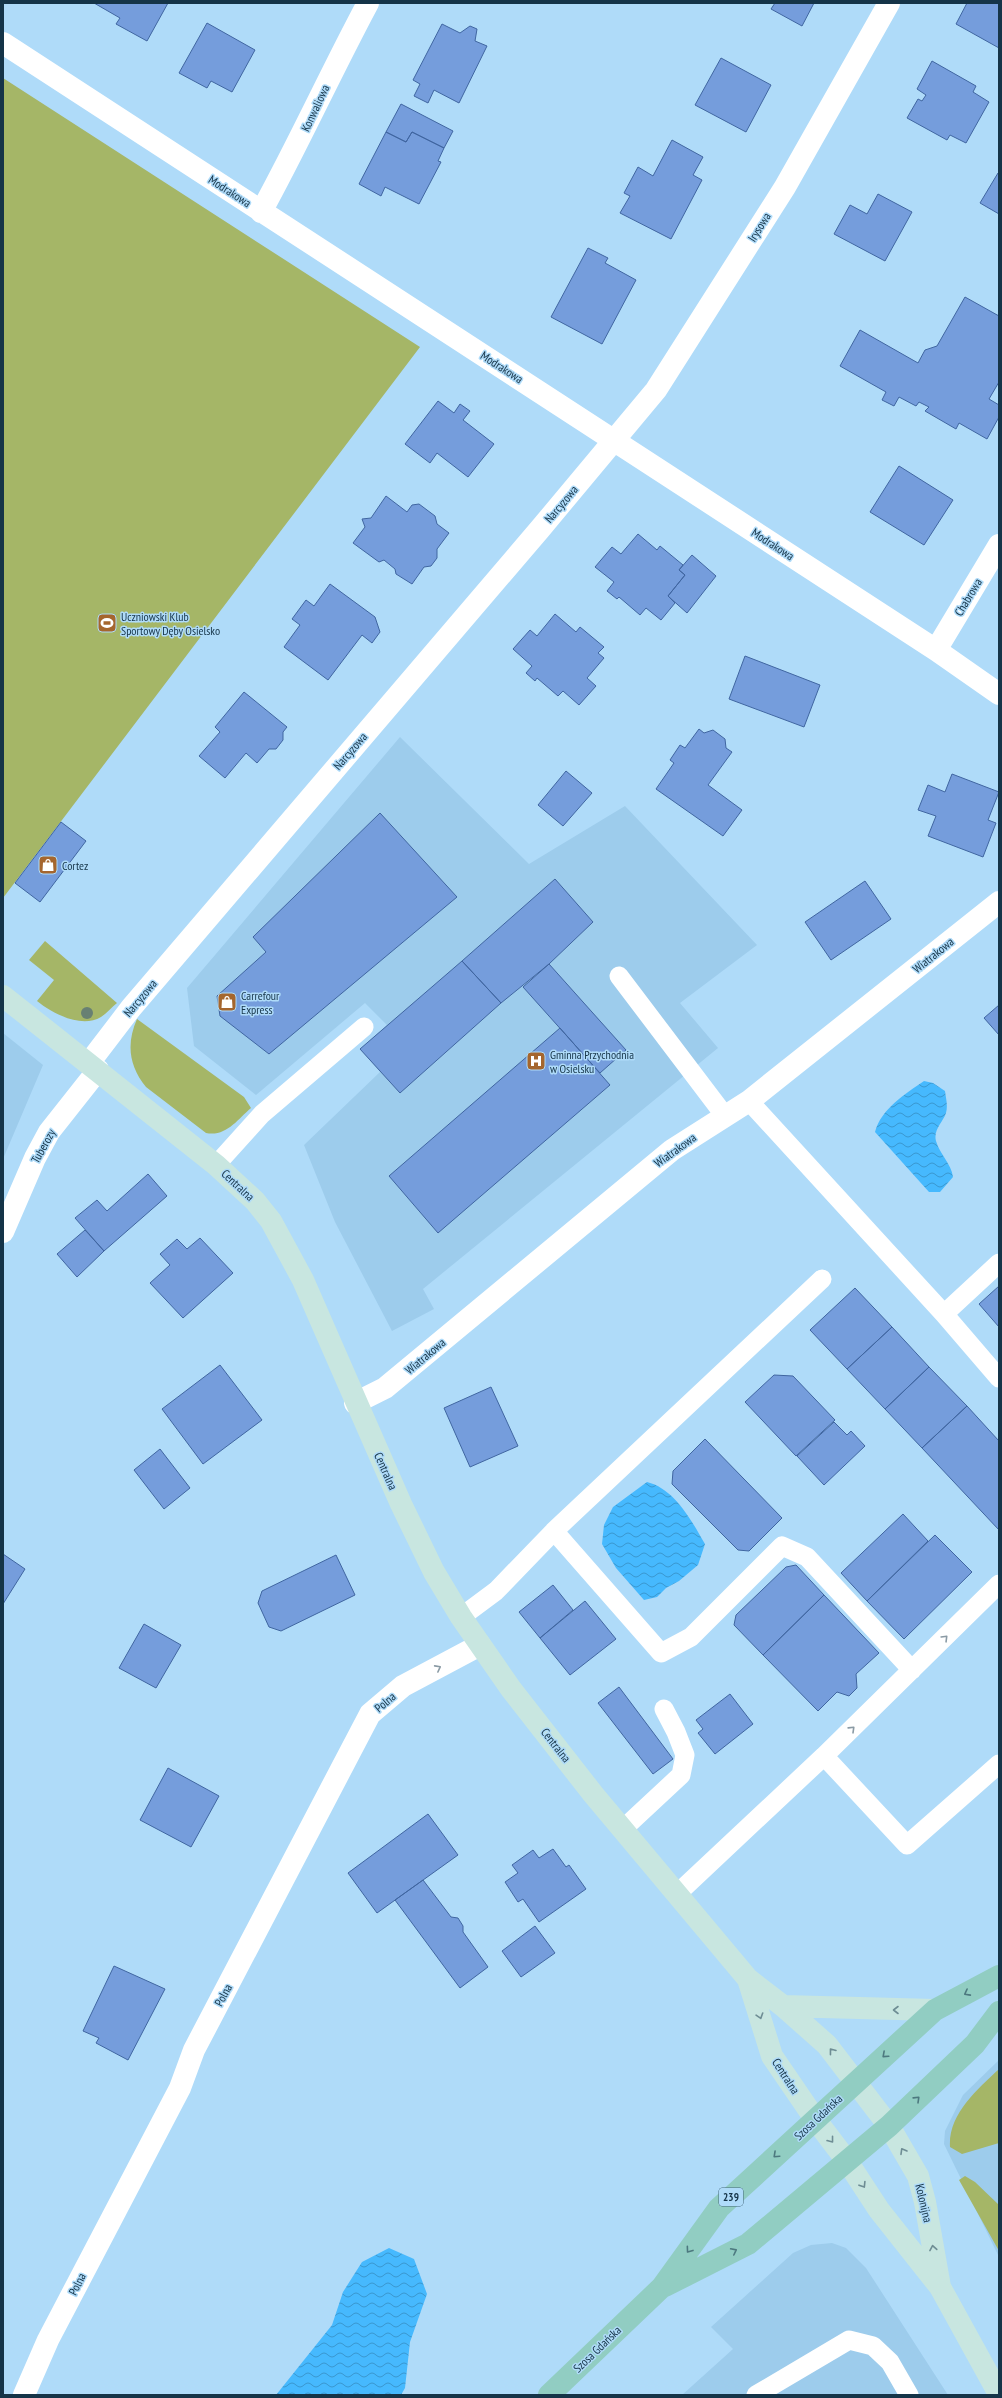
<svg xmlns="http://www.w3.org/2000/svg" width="1002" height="2398" font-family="'PT Sans Narrow',sans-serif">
<defs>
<pattern id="water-waves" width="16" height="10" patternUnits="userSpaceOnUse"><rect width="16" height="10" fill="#46b9fe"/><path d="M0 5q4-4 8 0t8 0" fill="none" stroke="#3997d0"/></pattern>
</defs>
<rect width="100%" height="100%" fill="#afdbf9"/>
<path fill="#9dccec" d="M400 737 529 864 625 806 757 945 680 1003 718 1048 423 1289 434 1309 392 1331 335 1222 304 1145 380 1072 360 1049 387 1025 365 1003 256 1095 194 1046 187 988Z
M3 1033 43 1065 3 1159Z
M999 2060V2257L944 2144 945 2131 963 2095Z
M832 2243 846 2248 866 2268 948 2395H682L733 2349 711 2327 793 2253 811 2245Z"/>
<path fill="#a5b667" d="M3 78 420 347 3 898Z
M45 941 117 1003C112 1007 107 1013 101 1017 81 1029 52 1013 37 1001L54 980 29 960Z
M137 1019 244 1097 251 1108C237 1120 226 1137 206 1133L146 1087C129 1066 126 1044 137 1019Z
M999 2069V2143L962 2154 950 2147C948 2114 977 2090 999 2069Z
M965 2176 975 2182 999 2205V2251L959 2180Z"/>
<path fill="url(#water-waves)" d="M924 1081 933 1083 945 1091C946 1099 948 1105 946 1113 943 1122 933 1130 936 1141 940 1155 951 1163 953 1177L940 1192H929L875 1132C881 1109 905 1094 924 1081Z
M647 1482C675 1489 691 1520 705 1544L698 1565 679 1581 666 1588 657 1597 644 1600 616 1568 602 1544 604 1525 613 1507Z
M389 2248 414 2259 427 2294 410 2342 405 2388 401 2395H276L332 2325 343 2292 362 2262Z"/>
<path fill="#759ddc" stroke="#4066a1" d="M94 3H168L147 41 116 24 120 18Z
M775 3H814L802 26 771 9Z
M967 3H999V48L956 24Z
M207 23 255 50 232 92 211 81 207 88 179 73Z
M442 24 460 33 470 26 477 29 475 41 487 46 459 103 434 90 428 103 414 96 420 84 413 80Z
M721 58 771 85 746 132 695 105Z
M932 61 976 86 973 92 989 102 966 143 950 135 947 140 907 118 918 99 922 101 926 95 917 89Z
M401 104 453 131 444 148 412 132 406 142 386 132Z
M386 132 406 142 412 132 444 148 438 161 441 162 419 204 385 187 381 196 359 184Z
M672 140 703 157 693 175 702 180 671 239 620 213 630 196 624 193 638 167 653 176Z
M998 173 999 174V214L980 203Z
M878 194 912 212 885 261 834 234 850 205 867 214Z
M588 248 608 258 605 263 636 280 602 344 551 317Z
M965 297 999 316V382L989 399 999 405V417L987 439 959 423 956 429 925 411 929 407 919 402 916 406 899 397 894 406 882 400 886 392 840 366 860 330 918 363 925 350 937 346Z
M438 401 454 413 460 404 470 411 463 420 494 444 468 477 437 453 430 463 405 444Z
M899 466 953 500 924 545 870 512Z
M386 496 407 512 412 505 419 504 435 516 437 524 449 533 437 549V558L431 566 424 567 412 584 396 574 395 569 384 560 379 562 353 543 365 527 362 519 371 518Z
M638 534 657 550 660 546 683 565 679 570 685 575 668 596 675 603 661 620 646 608 640 615 619 597 617 599 607 591 614 582 595 567 612 547 621 554Z
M692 555 716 576 687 613 668 596 685 575 679 570Z
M330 584 375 617 380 632 372 643 362 635 328 680 284 647 300 625 292 619 306 600 314 606Z
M555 614 576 632 580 627 604 647 598 653 604 658 587 678 596 686 579 705 563 691 558 696 537 678 535 681 526 673 532 666 513 649 530 630 537 636Z
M745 656 820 685 804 727 729 699Z
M244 692 287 727 283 732V740L276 749H269L257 763 246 753 225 778 199 756 220 732 215 727Z
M699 729 704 733 713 730 725 739 726 748 732 752 708 785 742 810 723 836 656 789 674 763 670 760 680 745 685 748Z
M566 771 592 793 563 826 538 805Z
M952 774 999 792 988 820 996 823 983 857 928 836 936 816 918 810 928 785 945 792Z
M380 813 457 897 269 1054 220 1016 217 996 266 952 253 937Z
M61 822 86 841 40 902 15 883Z
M555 879 593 922 549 964 501 1003 462 961Z
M865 881 891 919 831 960 805 922Z
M462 961 501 1003 400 1093 360 1049Z
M549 964 626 1050 600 1073 523 987Z
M999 1005V1035L984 1018Z
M560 1028 610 1085 438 1233 389 1176Z
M148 1174 167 1196 104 1251 75 1218 97 1200 107 1211Z
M85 1230 104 1251 77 1277 57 1254Z
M200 1238 233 1273 183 1318 150 1283 170 1265 160 1254 177 1239 187 1249Z
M999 1286V1327L979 1304Z
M855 1288 892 1327 847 1369 810 1330Z
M892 1327 929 1367 885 1409 847 1369Z
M220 1365 262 1420 203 1464 162 1409Z
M929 1367 967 1406 922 1448 885 1409Z
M774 1375 793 1376 835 1420 796 1456 745 1402Z
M491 1387 518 1446 470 1467 444 1408Z
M967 1406 999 1441V1530L922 1448Z
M834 1422 847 1435 851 1431 865 1446 824 1485 797 1456Z
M705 1439 782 1518 749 1551 738 1550 672 1484 673 1471Z
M160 1449 190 1488 164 1509 134 1470Z
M903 1514 928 1541 867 1601 841 1573Z
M935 1535 972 1572 904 1639 867 1601Z
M3 1554 25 1569 3 1604Z
M336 1555 355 1595 281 1631 269 1627 258 1603 262 1591Z
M796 1565 824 1595 763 1655 734 1625 736 1615 786 1567Z
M553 1585 573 1610 540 1638 519 1612Z
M824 1595 879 1653 856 1674 857 1688 849 1696 837 1692 818 1711 763 1655Z
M585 1601 616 1639 570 1675 540 1638Z
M144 1624 181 1645 156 1688 119 1668Z
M619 1687 673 1759 653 1774 598 1703Z
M730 1694 753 1724 715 1754 698 1733 703 1729 696 1720Z
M168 1768 219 1796 191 1847 140 1820Z
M428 1814 458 1855 377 1913 348 1873Z
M553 1849 566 1867 569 1865 586 1889 539 1922 523 1899 518 1902 505 1882 518 1873 512 1865 533 1850 539 1858Z
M423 1880 451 1917 458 1918 463 1926V1932L488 1967 460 1988 395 1900Z
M535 1926 555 1953 521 1977 502 1951Z
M114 1966 165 1989 128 2060 96 2043 99 2038 83 2031Z"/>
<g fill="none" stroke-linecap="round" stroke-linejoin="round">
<path stroke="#fff" stroke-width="19" d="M619 976 725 1116
M749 1101 944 1314 999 1378
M216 1165 262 1114 364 1027
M944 1314 999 1263
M554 1531 661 1653 691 1637 782 1546 807 1557 912 1670
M461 1617 496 1591 554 1531 822 1279
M824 1756 907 1845 999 1764
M623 1829 681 1775 685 1755 676 1732 664 1709
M677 1894 824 1756 999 1584
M756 2395 849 2340 873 2346 890 2362 909 2395"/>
<path stroke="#fff" stroke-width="22" d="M3 43 936 650 999 694
M261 212C299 143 331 72 368 3
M936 650 999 545
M89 1063 131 1008 540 529 656 390 785 187 889 3
M3 1232 35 1158 49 1132 98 1070
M355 1403 385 1388 672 1150 749 1101 999 902
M24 2395 48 2340 180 2088 194 2050 370 1714 403 1686 480 1645"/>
<path stroke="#c8e6e0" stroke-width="22" d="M3 996 216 1165 255 1201 271 1221 303 1280 401 1504 434 1572 461 1617 511 1689 593 1794 748 1979 783 2006 827 2045 889 2126 918 2176 925 2202 940 2287
M748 1979 772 2056 815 2119 847 2161 879 2210 940 2287 999 2394
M783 2006 935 2010"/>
<path stroke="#91cdc2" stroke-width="22" d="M665 2286 748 2244 889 2126 975 2044 999 2012
M549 2395 662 2287 719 2208 742 2187 935 2010 999 1976"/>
</g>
<circle fill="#688073" cx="87" cy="1013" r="6"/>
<defs><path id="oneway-chevron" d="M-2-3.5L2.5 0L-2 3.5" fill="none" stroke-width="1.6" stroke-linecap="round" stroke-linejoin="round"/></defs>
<g stroke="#8a9aa4">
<use href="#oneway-chevron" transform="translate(945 1638) rotate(-45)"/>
<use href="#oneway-chevron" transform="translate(438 1668) rotate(-28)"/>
<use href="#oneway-chevron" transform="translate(852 1729) rotate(-44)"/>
</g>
<g stroke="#4d797f">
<use href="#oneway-chevron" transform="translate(967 1993) rotate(152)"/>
<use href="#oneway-chevron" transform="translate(885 2055) rotate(138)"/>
<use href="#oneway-chevron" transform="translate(917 2099) rotate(-44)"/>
<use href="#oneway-chevron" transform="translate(776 2155) rotate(137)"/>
<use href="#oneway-chevron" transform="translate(689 2250) rotate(126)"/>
<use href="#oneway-chevron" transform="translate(734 2251) rotate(-27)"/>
</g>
<g stroke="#6e8d94">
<use href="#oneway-chevron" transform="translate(896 2010) rotate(-180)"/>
<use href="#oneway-chevron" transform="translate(760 2016) rotate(72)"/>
<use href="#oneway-chevron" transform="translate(832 2051) rotate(-128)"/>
<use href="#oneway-chevron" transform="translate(831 2140) rotate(52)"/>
<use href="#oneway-chevron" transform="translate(903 2151) rotate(-120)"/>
<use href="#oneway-chevron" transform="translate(863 2185) rotate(58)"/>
<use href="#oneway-chevron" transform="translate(933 2248) rotate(-100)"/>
</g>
<defs>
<g id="stadium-square" transform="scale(1)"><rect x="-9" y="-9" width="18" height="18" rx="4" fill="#a5662e" stroke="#afdbf9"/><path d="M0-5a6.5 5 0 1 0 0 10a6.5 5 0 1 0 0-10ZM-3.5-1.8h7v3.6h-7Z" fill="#fff"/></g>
<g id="shop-square" transform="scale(1)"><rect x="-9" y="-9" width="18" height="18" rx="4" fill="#a5662e" stroke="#afdbf9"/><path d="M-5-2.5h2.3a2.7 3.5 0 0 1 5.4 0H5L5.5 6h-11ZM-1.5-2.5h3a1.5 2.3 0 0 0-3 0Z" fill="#fff"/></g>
<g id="hospital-square" transform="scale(1)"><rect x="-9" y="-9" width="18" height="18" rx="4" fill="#a5662e" stroke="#afdbf9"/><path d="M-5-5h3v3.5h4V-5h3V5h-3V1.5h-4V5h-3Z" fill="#fff"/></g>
</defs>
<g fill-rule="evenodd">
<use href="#stadium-square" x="107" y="623"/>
<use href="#shop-square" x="48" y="865"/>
<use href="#shop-square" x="227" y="1002"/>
<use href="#hospital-square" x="536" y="1061"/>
</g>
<g text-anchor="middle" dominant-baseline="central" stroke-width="3" stroke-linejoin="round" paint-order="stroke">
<rect fill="#afdbf9" stroke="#43667d" stroke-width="1" x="719" y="2188" width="24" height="18" rx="3"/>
<g font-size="11" font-weight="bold" fill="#153448">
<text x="731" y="2197">239</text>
</g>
<g font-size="12" fill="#153448" stroke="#afdbf9">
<text transform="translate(315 108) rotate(-65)">Konwaliowa</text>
<text transform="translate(230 191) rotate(33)">Modrakowa</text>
<text transform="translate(759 227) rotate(-58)">Irysowa</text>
<text transform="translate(502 367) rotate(33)">Modrakowa</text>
<text transform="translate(561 504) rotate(-50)">Narcyzowa</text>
<text transform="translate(773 544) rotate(33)">Modrakowa</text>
<text transform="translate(968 597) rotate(-59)">Chabrowa</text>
<text transform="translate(350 751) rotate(-49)">Narcyzowa</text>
<text transform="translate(933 955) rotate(-39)">Wiatrakowa</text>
<text transform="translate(140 998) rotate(-50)">Narcyzowa</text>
<text transform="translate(43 1146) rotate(-61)">Tuberozy</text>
<text transform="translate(675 1150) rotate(-36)">Wiatrakowa</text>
<text transform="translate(238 1185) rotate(43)">Centralna</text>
<text transform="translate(425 1356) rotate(-40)">Wiatrakowa</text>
<text transform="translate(386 1471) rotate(66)">Centralna</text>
<text transform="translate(385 1702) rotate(-40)">Polna</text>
<text transform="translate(556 1745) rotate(52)">Centralna</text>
<text transform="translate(223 1995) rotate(-62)">Polna</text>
<text transform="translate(786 2076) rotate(57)">Centralna</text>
<text transform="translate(818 2117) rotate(-43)">Szosa Gdańska</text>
<text transform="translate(924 2203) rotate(77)">Kolonijna</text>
<text transform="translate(77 2284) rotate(-63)">Polna</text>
<text transform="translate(597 2349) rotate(-44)">Szosa Gdańska</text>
</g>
<g font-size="12" fill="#153448" stroke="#afdbf9" text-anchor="start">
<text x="121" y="616">Uczniowski Klub<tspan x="121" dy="14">Sportowy Dęby Osielsko</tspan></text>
<text x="62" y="865">Cortez</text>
<text x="241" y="995">Carrefour<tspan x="241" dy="14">Express</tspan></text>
<text x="550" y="1054">Gminna Przychodnia<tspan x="550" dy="14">w Osielsku</tspan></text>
</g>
</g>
<rect width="1002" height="2398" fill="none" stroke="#153448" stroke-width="8"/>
</svg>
